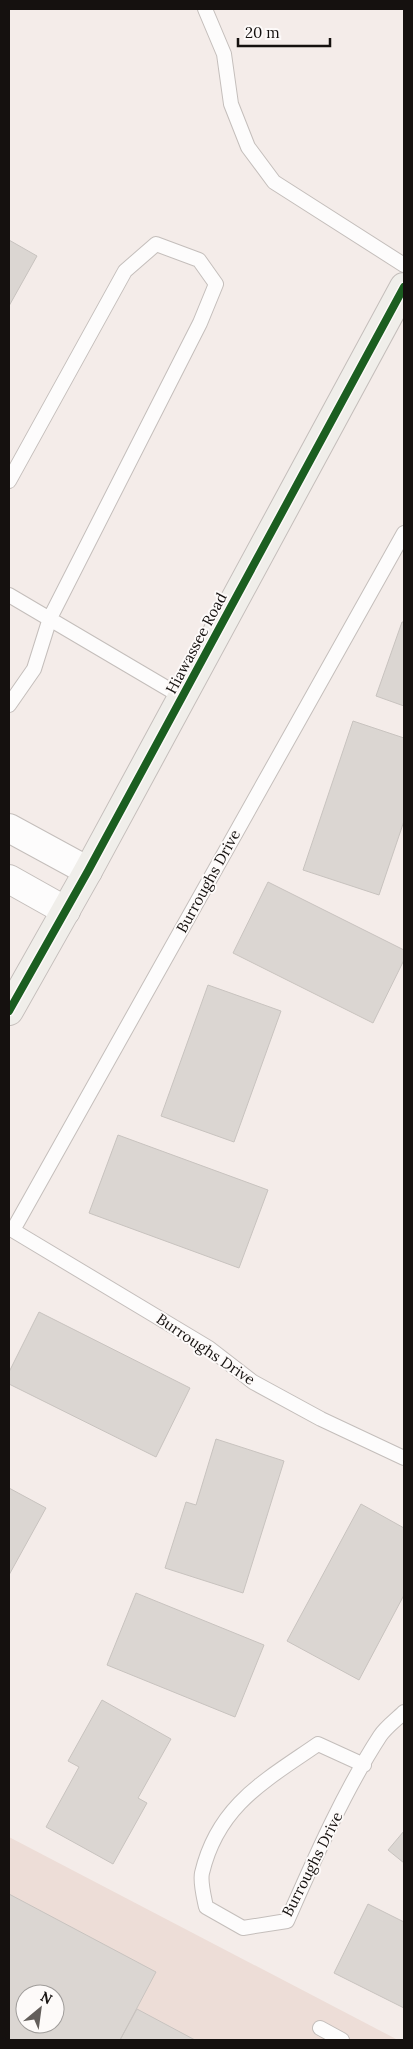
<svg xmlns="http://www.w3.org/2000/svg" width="413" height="2049" font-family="Lora,serif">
<rect width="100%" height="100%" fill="#f4ece9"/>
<path fill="#edddd7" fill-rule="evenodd" d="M9 1837 398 2040H9ZM25 1994H55V2024H25Z"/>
<path fill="#dbd6d2" stroke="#c8c3bf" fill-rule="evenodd" d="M9 240 37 256 9 306Z
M402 622H404V706L376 696Z
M353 721 404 738V821L379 895 303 870Z
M268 882 404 950V960L373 1023 233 953Z
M208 985 281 1011 234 1142 161 1116Z
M118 1135 268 1190 239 1268 89 1213Z
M39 1312 190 1388 156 1457 9 1384V1372Z
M216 1439 284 1461 243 1593 165 1568 186 1502 196 1505Z
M9 1488 46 1508 9 1575Z
M361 1504 404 1528V1595L359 1680 287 1641Z
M136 1593 264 1645 235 1717 107 1665Z
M102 1700 171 1739 138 1798 147 1803 113 1864 46 1827 79 1767 68 1761Z
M404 1831V1863L388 1850Z
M9 1894 156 1972 120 2040H9ZM25 1994H55V2024H25Z
M368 1904 404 1922V2008L334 1973Z
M137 2009 195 2040H120Z"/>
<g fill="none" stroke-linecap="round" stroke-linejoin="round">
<g stroke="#c4bebb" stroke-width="16">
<path id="lane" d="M205 9 224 54 231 104 248 147 274 182 404 265
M9 481 125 271 156 244 199 260 216 284 200 323 50 618 34 669 9 705
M9 595 182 697
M9 1228 209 1348 253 1382 321 1419 404 1458
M13 1230 404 533
M364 1765 318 1744C266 1780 218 1805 202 1873 200 1882 204 1897 206 1907L243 1928 287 1921C314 1860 343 1793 380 1736 386 1727 396 1720 404 1712
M320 2028 342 2040"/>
</g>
<g stroke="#c4bebb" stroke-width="30">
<path id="street" d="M9 828 88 871
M9 879 66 911"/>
</g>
<g stroke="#c4bebb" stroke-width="30">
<path id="secondary" d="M9 1011 88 871 404 287"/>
</g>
<use href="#lane" stroke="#fdfcfc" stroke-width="14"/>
<use href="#street" stroke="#fdfcfc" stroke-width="28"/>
<use href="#secondary" stroke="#f0eeea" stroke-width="28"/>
<g stroke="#fdfaf9" stroke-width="11">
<path id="cycleway" d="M9 1011 88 871 404 287"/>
</g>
<use href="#cycleway" stroke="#1b5e20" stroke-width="8"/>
</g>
<g text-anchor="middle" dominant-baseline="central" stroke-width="4" stroke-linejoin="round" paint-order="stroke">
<g font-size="15" fill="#15110f" stroke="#fdfaf9">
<text transform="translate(196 643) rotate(-62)">Hiawassee Road</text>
<text transform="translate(208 881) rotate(-61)">Burroughs Drive</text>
<text transform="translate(206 1349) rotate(34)">Burroughs Drive</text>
<text transform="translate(312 1864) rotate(-63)">Burroughs Drive</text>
</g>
</g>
<rect width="413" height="2049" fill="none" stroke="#15110f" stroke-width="20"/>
<g transform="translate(40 2009) rotate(29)"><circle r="24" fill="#fdfaf9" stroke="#a09d9b"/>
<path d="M0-4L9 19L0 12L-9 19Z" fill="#635e5b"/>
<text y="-8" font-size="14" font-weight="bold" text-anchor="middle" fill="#15110f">N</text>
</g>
<path d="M238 38v8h92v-8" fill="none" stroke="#15110f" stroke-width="2.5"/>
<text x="245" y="38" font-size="15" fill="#15110f" stroke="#fdfaf9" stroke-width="4" paint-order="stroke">20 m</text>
</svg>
